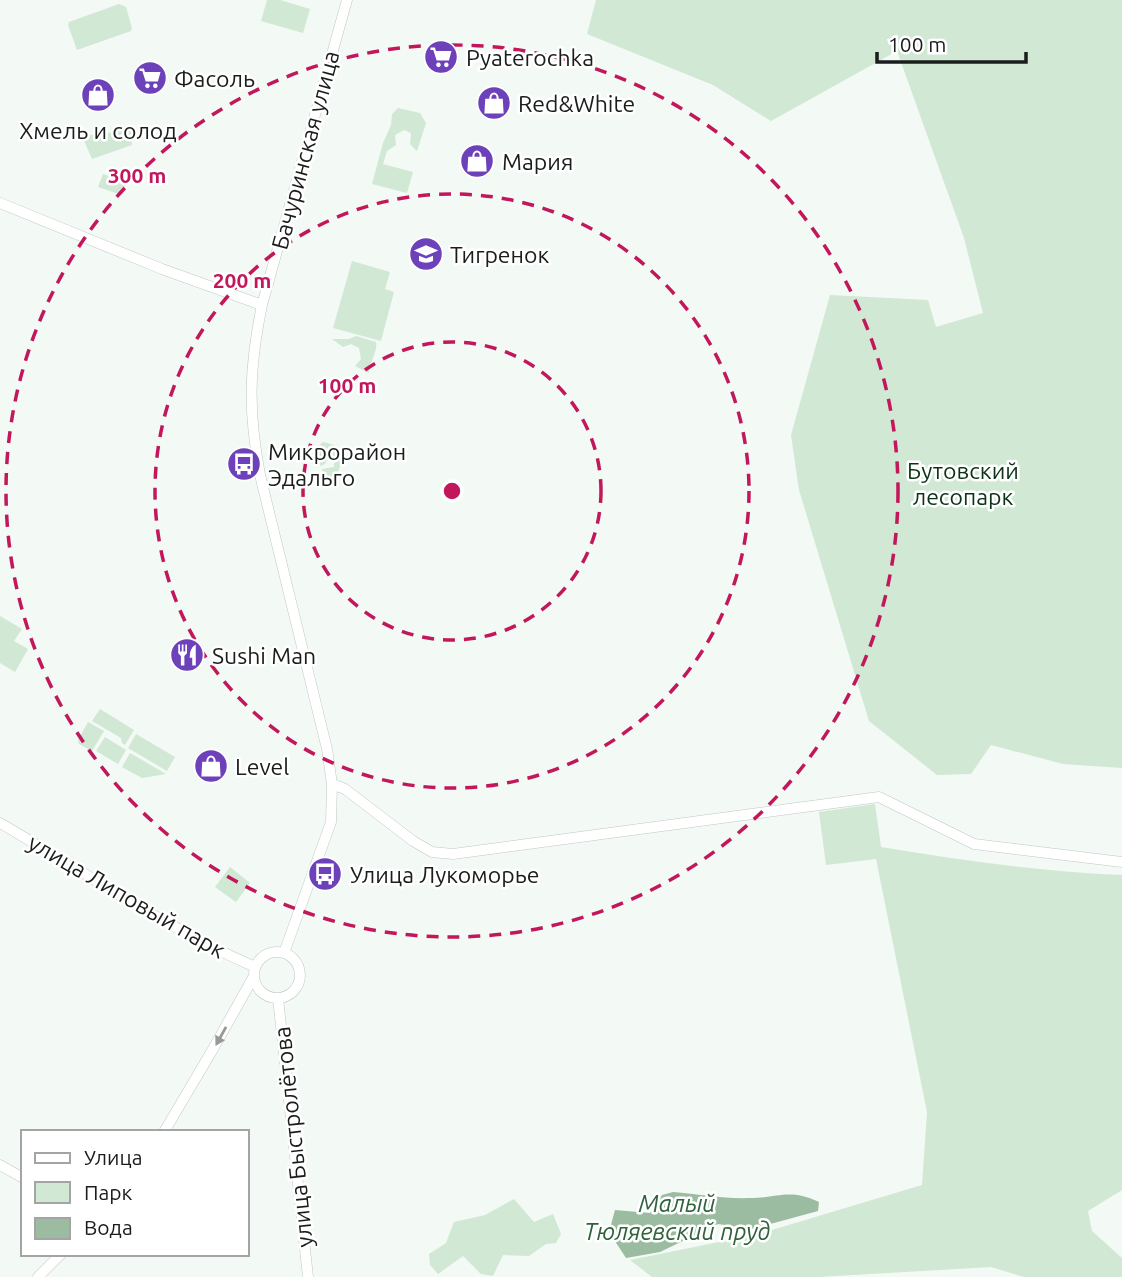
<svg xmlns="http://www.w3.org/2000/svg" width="1122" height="1277" font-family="Ubuntu,sans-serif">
<rect width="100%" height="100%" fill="#f3f9f4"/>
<path fill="#d0e8d4" d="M267 0H280L310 9 303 33 261 21Z
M596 0H1122V768L1063 764 991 745 971 774 937 775 869 721 799 490 791 435 830 295 928 300 936 327 983 313 964 238 897 51 771 121 713 85 587 34Z
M119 4 126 7 132 28 131 31 77 50 68 25 69 22Z
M398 108 420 113 426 123 417 151 410 144 411 133 404 130 395 135 396 145 387 151 383 164 413 172 407 193 372 184 383 143 391 125 392 114Z
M131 130 132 145 92 159 82 136Z
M103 174 126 182 122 195 98 187Z
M352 261 390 272 385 289 394 292 381 341 333 328Z
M356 336 376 342C378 352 369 362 369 373L355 366 361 359 359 348 351 344 343 347 332 339H349Z
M323 442C362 452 338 455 337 480L325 479 322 469 334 467V459L328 458 325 464 321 466 314 459 313 451Z
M0 616 22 629 14 641 28 649 15 672 0 663Z
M100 709 134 730 125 745 122 743 121 738 92 721Z
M88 722 104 731 92 751 79 744 78 740Z
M136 734 175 757 167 771 128 748Z
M105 737 126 750 118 764 96 751Z
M130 753 166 774 142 778 122 767Z
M875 804 881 847C961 860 1041 872 1122 875V1190L1088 1211 1092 1231 1122 1258V1277H1024L991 1267 819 1277H652L630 1260 759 1234 922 1185 927 1112 876 859 826 865 819 812Z
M230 867 250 883 236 902 215 887Z
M514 1199 534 1222 553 1214 561 1234 556 1243 546 1244 529 1256 503 1255 493 1276 481 1274 463 1256 438 1274 430 1265 429 1254 446 1243 454 1222 485 1215Z"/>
<path fill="#9bbca1" d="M673 1192C698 1194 724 1199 750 1198 780 1198 788 1188 819 1202L818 1211 752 1229 718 1224 660 1252 626 1258 609 1232 615 1210 650 1213 662 1195Z"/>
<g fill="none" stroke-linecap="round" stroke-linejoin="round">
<g stroke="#c1c7c1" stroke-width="11">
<path id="minor" d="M0 203 162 269 262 305
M332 784 345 789 413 841 432 852 453 854 879 797 974 844 1122 862
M0 823C84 872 166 928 255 967
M254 975a23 23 0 1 1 46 0a23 23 0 1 1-46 0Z
M284 953 331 822 332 784 327 749 260 475C248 411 249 369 262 305L347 0
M278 998 308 1277
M164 1132 213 1049 254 976
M0 1165 23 1178
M38 1277 61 1254"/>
</g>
<use href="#minor" stroke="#fff" stroke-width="10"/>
</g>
<defs><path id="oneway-solid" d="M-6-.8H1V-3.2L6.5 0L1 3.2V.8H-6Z" transform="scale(1.75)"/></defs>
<use fill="#989998" href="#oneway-solid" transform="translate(221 1036) rotate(119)"/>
<g fill="none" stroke="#c2185b" stroke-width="3.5" stroke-dasharray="12 9">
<circle cx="452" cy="491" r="149"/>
<circle cx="452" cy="491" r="297"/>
<circle cx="452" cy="491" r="446"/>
</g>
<defs>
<g id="supermarket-disc" transform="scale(1.75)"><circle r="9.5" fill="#6d41b9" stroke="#fff"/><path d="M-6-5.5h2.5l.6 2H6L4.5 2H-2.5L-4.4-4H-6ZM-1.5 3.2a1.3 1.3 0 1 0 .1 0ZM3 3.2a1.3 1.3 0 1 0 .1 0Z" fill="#fff"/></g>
<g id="shop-disc" transform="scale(1.75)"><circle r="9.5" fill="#6d41b9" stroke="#fff"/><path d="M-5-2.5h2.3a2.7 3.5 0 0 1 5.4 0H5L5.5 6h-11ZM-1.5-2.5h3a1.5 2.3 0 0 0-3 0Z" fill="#fff"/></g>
<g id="school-disc" transform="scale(1.75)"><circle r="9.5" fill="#6d41b9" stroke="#fff"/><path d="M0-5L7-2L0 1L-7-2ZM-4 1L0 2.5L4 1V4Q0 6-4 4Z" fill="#fff"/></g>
<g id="bus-disc" transform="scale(1.75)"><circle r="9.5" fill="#6d41b9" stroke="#fff"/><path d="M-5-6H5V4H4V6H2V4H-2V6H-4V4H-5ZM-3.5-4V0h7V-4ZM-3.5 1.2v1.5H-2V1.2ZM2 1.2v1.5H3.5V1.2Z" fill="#fff"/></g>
<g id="restaurant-disc" transform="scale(1.75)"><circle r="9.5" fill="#6d41b9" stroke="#fff"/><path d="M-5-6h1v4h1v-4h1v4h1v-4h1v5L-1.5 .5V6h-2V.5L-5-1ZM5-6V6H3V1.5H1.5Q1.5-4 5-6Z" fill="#fff"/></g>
</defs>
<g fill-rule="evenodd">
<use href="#supermarket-disc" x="441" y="57"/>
<use href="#supermarket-disc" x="150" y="78"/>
<use href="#shop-disc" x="98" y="95"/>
<use href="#shop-disc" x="494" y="103"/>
<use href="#shop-disc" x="477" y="161"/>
<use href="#school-disc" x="426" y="254"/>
<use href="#bus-disc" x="244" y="464"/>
<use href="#restaurant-disc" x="187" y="655"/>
<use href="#shop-disc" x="211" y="766"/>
<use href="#bus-disc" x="325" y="874"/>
</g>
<g text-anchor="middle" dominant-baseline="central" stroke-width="5" stroke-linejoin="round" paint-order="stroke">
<g font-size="23" fill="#1a1d1b" stroke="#fff" text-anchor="start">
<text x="466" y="57">Pyaterochka</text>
<text x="174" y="78">Фасоль</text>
<text x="518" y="103">Red&amp;White</text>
<text x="98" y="130" text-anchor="middle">Хмель и солод</text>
<text x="502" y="161">Мария</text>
<text x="450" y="254">Тигренок</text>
<text x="268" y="451">Микрорайон<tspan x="268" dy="26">Эдальго</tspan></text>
<text x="212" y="655">Sushi Man</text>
<text x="235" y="766">Level</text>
<text x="350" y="874">Улица Лукоморье</text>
</g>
<g font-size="23" fill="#1a1d1b" stroke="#fff">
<text transform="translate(305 150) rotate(-75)">Бачуринская улица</text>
<text transform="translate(127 896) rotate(30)">улица Липовый парк</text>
<text transform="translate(293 1137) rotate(-96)">улица Быстролётова</text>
</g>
<g font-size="23" fill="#0c3317" stroke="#fff">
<text x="963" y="470">Бутовский<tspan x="963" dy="26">лесопарк</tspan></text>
</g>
<g font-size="24" font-style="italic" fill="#30623c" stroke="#fff">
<text x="677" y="1203">Малый<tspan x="677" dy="28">Тюляевский пруд</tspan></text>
</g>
</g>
<circle cx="452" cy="491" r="10" fill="#c2185b" stroke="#fff" stroke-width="3.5"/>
<g font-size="21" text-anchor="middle" font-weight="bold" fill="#c2185b" stroke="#fff" stroke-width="5" stroke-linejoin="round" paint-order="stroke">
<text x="137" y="183">300 m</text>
<text x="242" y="288">200 m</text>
<text x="347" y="393">100 m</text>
</g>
<rect x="21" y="1130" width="228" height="126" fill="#ffffff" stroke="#a3a5a4" stroke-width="2"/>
<rect x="35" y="1153" width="35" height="10" fill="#ffffff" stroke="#a3a5a4" stroke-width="2"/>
<text x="84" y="1165" font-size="21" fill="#1a1d1b">Улица</text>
<rect x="35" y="1182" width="35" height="21" fill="#d0e8d4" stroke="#a3a5a4" stroke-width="2"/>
<text x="84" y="1200" font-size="21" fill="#1a1d1b">Парк</text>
<rect x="35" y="1218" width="35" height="21" fill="#9bbca1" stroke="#a3a5a4" stroke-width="2"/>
<text x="84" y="1235" font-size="21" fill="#1a1d1b">Вода</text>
<path d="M877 52v10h149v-10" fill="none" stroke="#1a1d1b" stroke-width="3.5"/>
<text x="888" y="52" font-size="21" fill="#1a1d1b" stroke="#ffffff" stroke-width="5" paint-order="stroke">100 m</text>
</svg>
